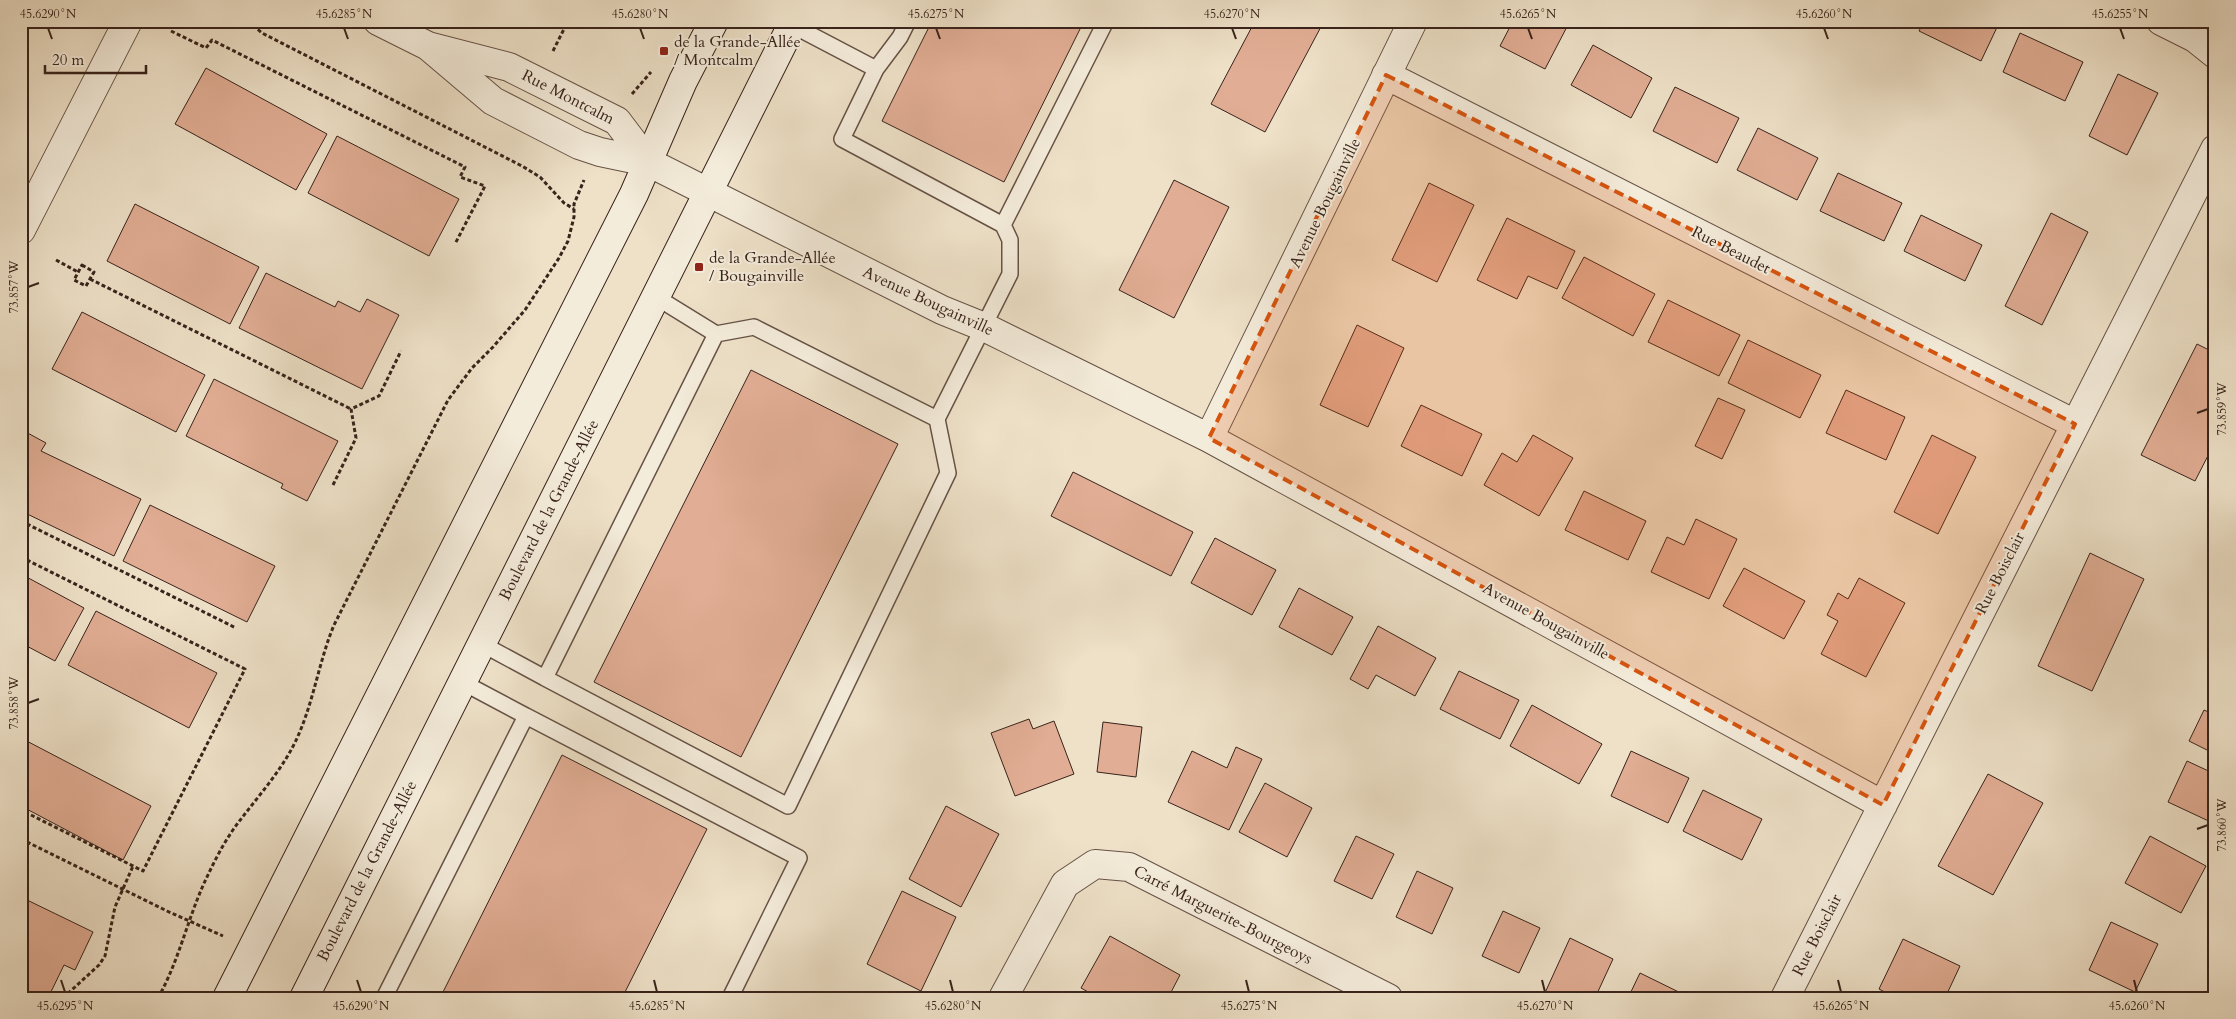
<svg xmlns="http://www.w3.org/2000/svg" width="2236" height="1019" font-family="Cardo,serif">
<rect width="100%" height="100%" fill="#eee1c8"/>
<filter id="stains"><feTurbulence type="fractalNoise" baseFrequency=".004" numOctaves="4"/><feColorMatrix values="0 0 0 0 .2 0 0 0 0 .09 0 0 0 0 .02 0 0 0 .5 -.17"/></filter>
<radialGradient id="worn" r=".72"><stop offset=".6" stop-color="#630" stop-opacity="0"/><stop offset="1" stop-color="#630" stop-opacity=".3"/></radialGradient>
<path fill="#e1ad94" stroke="#38231b" d="M21 21H26L21 31Z
M932 21H1084L1004 182 882 121Z
M1255 21 1323 23 1265 132 1211 104Z
M1513 21H1570L1545 69 1500 46Z
M1924 21H2000L1981 61 1919 31Z
M2020 33 2083 62 2065 101 2003 72Z
M1593 45 1652 78 1631 118 1571 85Z
M206 68 327 134 296 190 175 124Z
M2118 74 2158 93 2127 155 2089 136Z
M1675 87 1739 118 1717 163 1653 131Z
M1758 128 1818 158 1797 200 1737 170Z
M337 136 459 199 429 256 308 193Z
M1838 173 1902 203 1884 241 1820 211Z
M1174 180 1229 207 1174 318 1119 290Z
M1429 183 1474 205 1437 282 1392 260Z
M135 204 259 267 230 324 107 261Z
M2051 213 2088 232 2042 325 2005 306Z
M1921 215 1982 245 1965 281 1904 251Z
M1507 218 1575 251 1557 289 1528 276 1517 299 1477 280Z
M1584 257 1655 294 1633 336 1562 298Z
M266 273 335 307 338 301 360 312 367 299 399 315 362 389 239 328Z
M1668 300 1740 335 1719 376 1648 342Z
M82 312 205 375 176 432 52 369Z
M1357 325 1404 348 1368 427 1320 405Z
M1748 340 1821 375 1800 418 1728 383Z
M2197 344 2215 353V442L2195 481 2141 455Z
M751 370 898 444 741 757 594 682Z
M214 379 338 441 307 501 281 488 283 484 186 436Z
M1846 390 1905 417 1886 460 1826 433Z
M1718 398 1745 410 1722 459 1695 446Z
M1421 405 1482 434 1462 476 1401 446Z
M24 431 46 443 41 451 141 499 114 556 21 511V437Z
M1533 435 1573 458 1539 516 1484 485 1502 453 1517 462Z
M1932 435 1976 457 1938 534 1894 512Z
M1073 472 1193 532 1171 576 1051 516Z
M1584 491 1646 521 1628 560 1565 530Z
M150 505 275 566 247 622 123 561Z
M1696 519 1737 539 1709 599 1651 572 1667 537 1684 545Z
M1215 538 1276 570 1252 615 1191 583Z
M2090 553 2144 579 2092 691 2038 666Z
M1744 568 1805 601 1784 639 1723 606Z
M21 574 84 608 55 661 21 643Z
M1859 578 1905 603 1866 677 1821 654 1838 621 1827 615 1838 593 1848 599Z
M1299 588 1353 617 1332 655 1279 627Z
M96 611 217 673 189 728 68 665Z
M1378 626 1436 658 1415 696 1376 675 1368 689 1350 679Z
M1459 671 1519 700 1500 739 1440 709Z
M1532 705 1602 744 1579 784 1510 746Z
M2204 710 2215 715V754L2189 741Z
M1029 719 1033 729 1054 721 1074 774 1015 796 991 733Z
M1103 722 1142 727 1136 777 1097 772Z
M21 738 151 806 123 860 21 806Z
M1236 747 1262 759 1229 830 1168 802 1192 751 1227 768Z
M1631 751 1689 778 1668 823 1611 796Z
M562 755 707 829 622 998H440Z
M2187 761 2215 774V824L2168 802Z
M1988 774 2043 803 1993 895 1938 866Z
M1265 783 1312 808 1287 857 1239 832Z
M1703 790 1762 819 1742 860 1683 831Z
M946 806 999 834 961 907 909 879Z
M1356 836 1394 854 1372 899 1334 881Z
M2150 836 2206 866 2181 913 2125 883Z
M1417 871 1453 888 1432 934 1396 917Z
M902 891 956 917 921 991 867 964Z
M25 899 93 932 75 970 64 965 48 998H21V907Z
M1503 911 1540 928 1519 973 1482 956Z
M2111 922 2158 944 2135 992 2089 970Z
M1110 936 1180 975 1168 998H1099L1081 988Z
M1570 938 1613 959 1595 998H1549L1544 995Z
M1903 939 1960 966 1945 998H1896L1879 989Z
M1640 973 1691 998H1628Z
M2075 992 2087 998H2072Z"/>
<g fill="none" stroke-linecap="round" stroke-linejoin="round">
<g stroke="#665246" stroke-width="18">
<path id="lane" d="M908 21 900 37 876 69 842 139 1003 225 1106 21
M792 25 876 69
M716 334 754 327 937 419 1010 274V240L1003 225
M482 644 545 678 716 334 656 297
M545 678 788 806 948 473 937 419
M526 716 799 858 730 998
M384 998 526 716 462 682"/>
</g>
<g stroke="#665246" stroke-width="30">
<path id="street" d="M378 21 428 46 509 67 617 121 648 162
M2161 21 2195 38 2215 54
M428 46 493 101 579 145 600 152 648 162 942 310 984 327 1209 438 1883 805
M1386 75 2075 424
M21 230 128 21
M1209 438 1413 21
M1003 998 1065 884 1095 864 1129 867 1388 998
M1785 998 2215 149"/>
</g>
<g stroke="#38231b" stroke-width="30">
<path id="secondary" d="M227 998 634 194 683 81 714 21
M304 998 794 21"/>
</g>
<path stroke="#38231b" stroke-width="3" stroke-dasharray="4 2.5" stroke-linecap="butt" d="M248 21 262 33 522 166 540 177 564 203 574 209
M171 31 206 48 212 40 465 167 460 177 485 186 455 244
M553 51 568 21
M632 94 651 72
M56 260 78 272
M82 265 94 272 86 286 74 280Z
M90 279 351 409
M333 485 356 438 351 409 379 396 401 351
M21 521 236 628
M21 557 245 669 143 871 21 810
M21 839 167 911 223 936
M63 998 99 965 105 956 115 907 133 866
M158 998C179 961 188 917 206 879 215 860 225 840 238 823 259 795 284 768 298 736 314 700 319 661 334 625L448 400 472 368 493 347 525 310 559 258 568 241 574 217V204L584 180"/>
<use href="#lane" stroke="#f4ecdb" stroke-width="15"/>
<use href="#street" stroke="#f4ecdb" stroke-width="28"/>
<use href="#secondary" stroke="#f4ecdb" stroke-width="28"/>
</g>
<path fill="#d6540e" fill-opacity="0.2" stroke="#d6540e" stroke-width="4" stroke-dasharray="10 6" stroke-linejoin="round" d="M1386 75 2075 424 1883 805 1209 438Z"/>
<path fill="none" stroke="#38231b" stroke-width="2" d="M48 28 52 39M344 28 348 39M640 28 644 39M936 28 940 39M1232 28 1236 39M1528 28 1532 39M1824 28 1828 39M2120 28 2124 39M28 287 39 283M2197 413 2208 409M28 703 39 699M2197 829 2208 825M61 980 65 992M357 980 361 992M654 980 657 992M950 980 953 992M1246 980 1249 992M1542 980 1545 992M1838 980 1841 992M2134 980 2137 992"/>
<g fill="#8f2418" stroke="#f4ecdb" stroke-width="2">
<rect x="659" y="46" width="10" height="10" rx="2.5"/>
<rect x="694" y="262" width="10" height="10" rx="2.5"/>
</g>
<g text-anchor="middle" dominant-baseline="central" stroke-width="4" stroke-linejoin="round" paint-order="stroke">
<g font-size="16" fill="#38231b" stroke="#f4ecdb" text-anchor="start">
<text x="674" y="42">de la Grande-Allée<tspan x="674" dy="18">/ Montcalm</tspan></text>
<text x="709" y="258">de la Grande-Allée<tspan x="709" dy="18">/ Bougainville</tspan></text>
</g>
<g font-size="16" fill="#38231b" stroke="#f4ecdb">
<text transform="translate(568 97) rotate(27)">Rue Montcalm</text>
<text transform="translate(1325 203) rotate(-64)">Avenue Bougainville</text>
<text transform="translate(1731 250) rotate(27)">Rue Beaudet</text>
<text transform="translate(928 301) rotate(25)">Avenue Bougainville</text>
<text transform="translate(549 510) rotate(-63)">Boulevard de la Grande-Allée</text>
<text transform="translate(2000 573) rotate(-63)">Rue Boisclair</text>
<text transform="translate(1546 621) rotate(29)">Avenue Bougainville</text>
<text transform="translate(367 871) rotate(-63)">Boulevard de la Grande-Allée</text>
<text transform="translate(1223 915) rotate(27)">Carré Marguerite-Bourgeoys</text>
<text transform="translate(1817 935) rotate(-63)">Rue Boisclair</text>
</g>
</g>
<rect width="2236" height="1019" fill="none" stroke="#eee1c8" stroke-width="55"/>
<path d="M45 65v8h101v-8" fill="none" stroke="#38231b" stroke-width="2.5"/>
<text x="52" y="65" font-size="15" fill="#38231b" stroke="#f4ecdb" stroke-width="4" paint-order="stroke">20 m</text>
<rect x="28" y="28" width="2180" height="964" fill="none" stroke="#38231b" stroke-width="2"/>
<g font-size="12" text-anchor="middle" fill="#38231b">
<text x="48" y="18">45.6290°N</text>
<text x="344" y="18">45.6285°N</text>
<text x="640" y="18">45.6280°N</text>
<text x="936" y="18">45.6275°N</text>
<text x="1232" y="18">45.6270°N</text>
<text x="1528" y="18">45.6265°N</text>
<text x="1824" y="18">45.6260°N</text>
<text x="2120" y="18">45.6255°N</text>
<text transform="translate(14 287) rotate(-90)" y="4">73.857°W</text>
<text transform="translate(2222 409) rotate(-90)" y="4">73.859°W</text>
<text transform="translate(14 703) rotate(-90)" y="4">73.858°W</text>
<text transform="translate(2222 825) rotate(-90)" y="4">73.860°W</text>
<text x="65" y="1010">45.6295°N</text>
<text x="361" y="1010">45.6290°N</text>
<text x="657" y="1010">45.6285°N</text>
<text x="953" y="1010">45.6280°N</text>
<text x="1249" y="1010">45.6275°N</text>
<text x="1545" y="1010">45.6270°N</text>
<text x="1841" y="1010">45.6265°N</text>
<text x="2137" y="1010">45.6260°N</text>
</g>
<rect width="100%" height="100%" filter="url(#stains)"/>
<rect width="100%" height="100%" fill="url(#worn)"/>
</svg>
